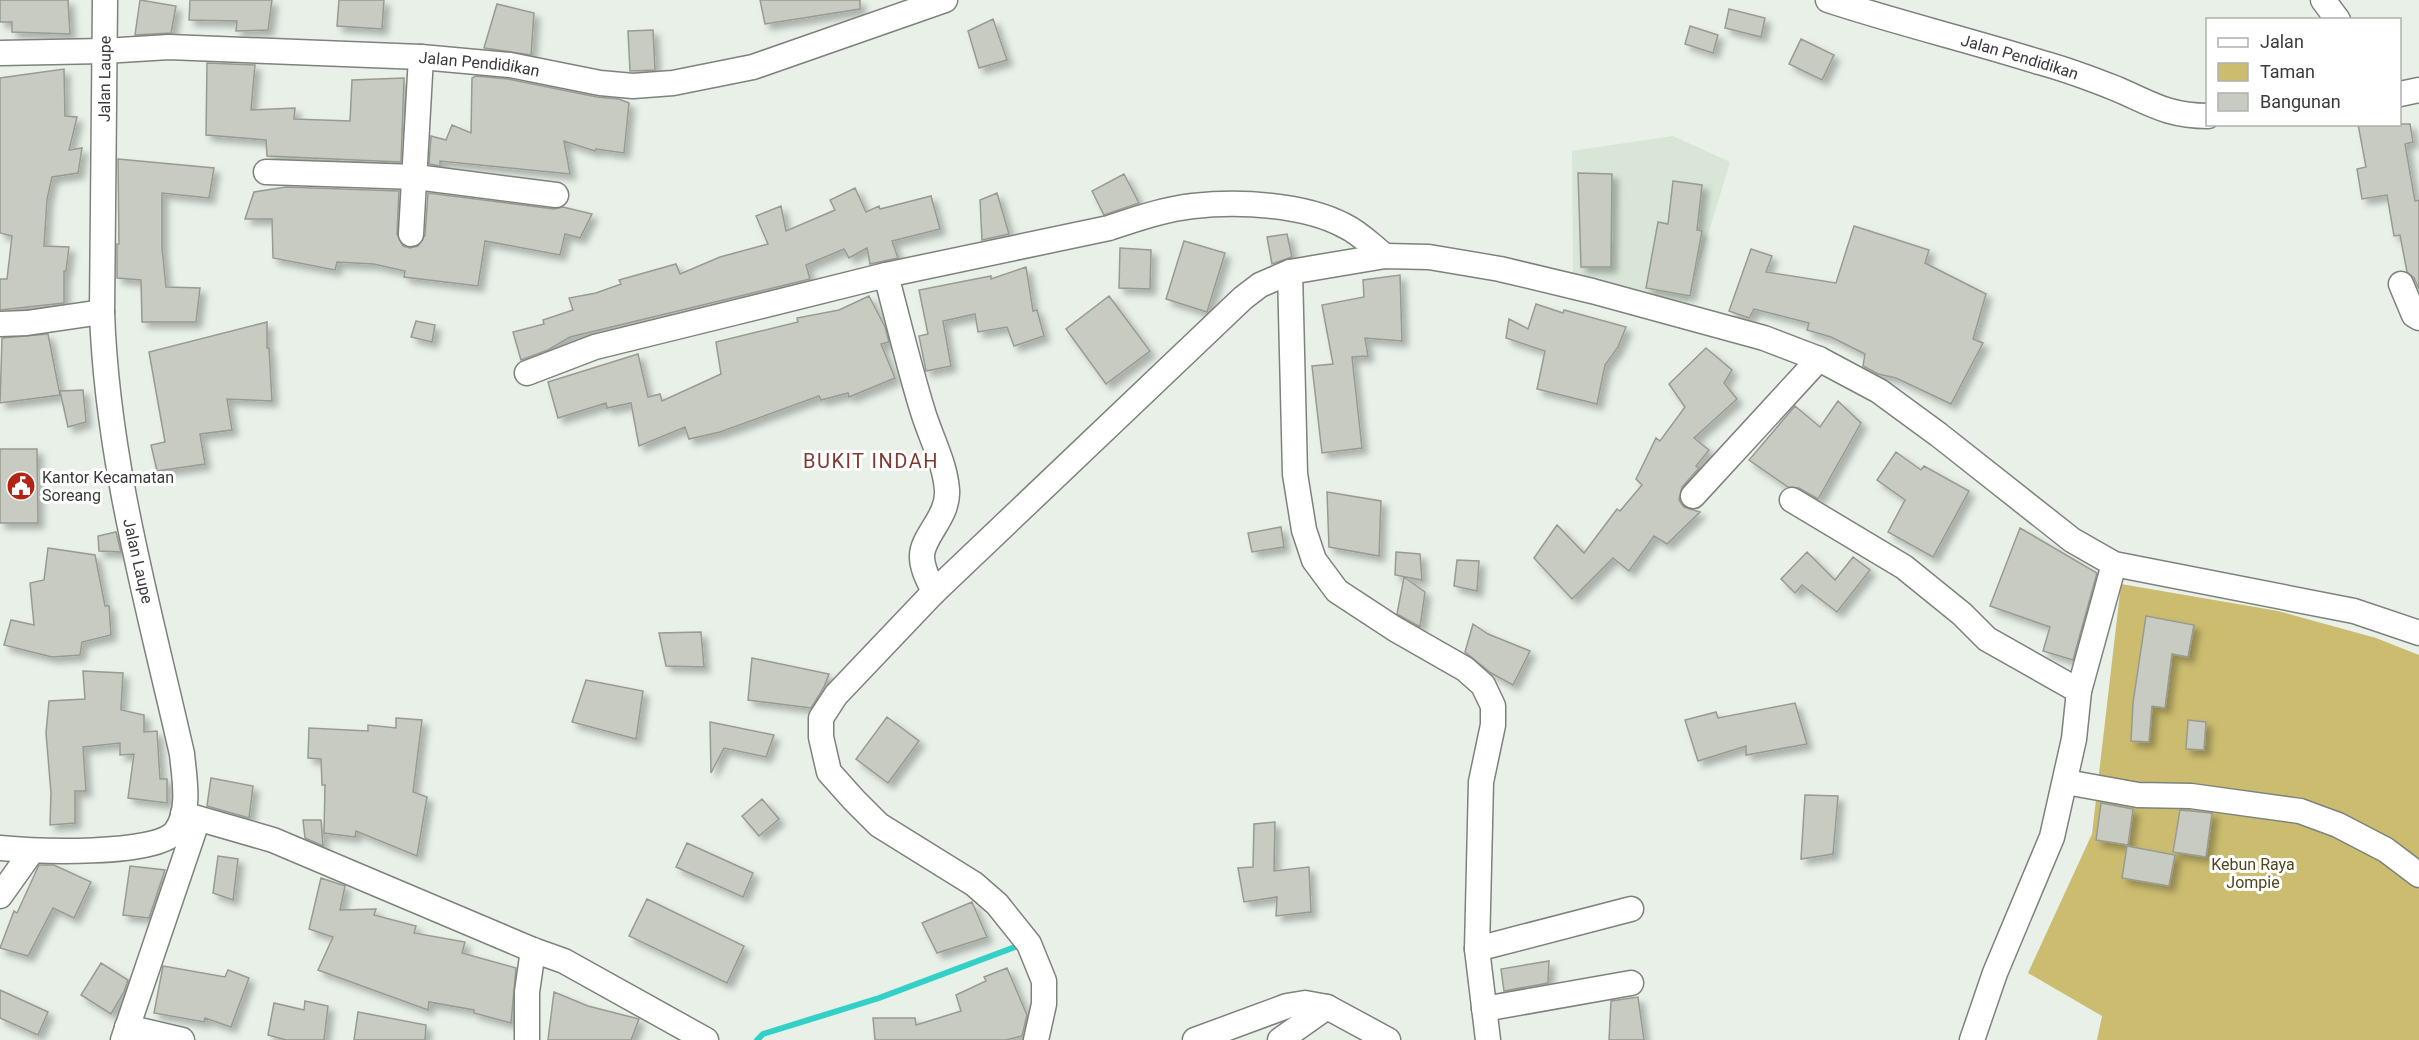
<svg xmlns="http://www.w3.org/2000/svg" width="2419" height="1040" font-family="Roboto,sans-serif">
<defs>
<filter id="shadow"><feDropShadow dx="5.5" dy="5.5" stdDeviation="3" flood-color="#0004"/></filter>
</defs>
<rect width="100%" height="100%" fill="#e8f0e8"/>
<path fill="#d8e5d7" d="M1673 136 1730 162 1686 307 1573 274 1572 151Z"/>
<path fill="#cbbc6f" d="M2121 584 2278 611 2376 638 2419 655V1040H2097L2102 1016 2028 973 2092 834Z"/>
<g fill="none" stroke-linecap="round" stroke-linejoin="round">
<path stroke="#32d0c7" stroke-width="6" d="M757 1040 763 1034 879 998 1015 947"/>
</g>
<path fill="#c8cbc1" stroke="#989b92" stroke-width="1.5" filter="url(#shadow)" d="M0 0H68L70 34 12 32V22H0Z
M140 0 176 6 171 33 135 35Z
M190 0H272L268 30 236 31 237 21 189 20Z
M339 0H384L382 29 337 26Z
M760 0H860V9L765 24Z
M497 4 534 13 531 55 484 48Z
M1729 9 1765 18 1761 37 1725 28Z
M993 19 1007 60 979 68 968 31Z
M1690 26 1718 35 1713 53 1685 44Z
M653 30 655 70 630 71 628 31Z
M1801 39 1834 55 1822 80 1789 64Z
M207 63 255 65 251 110 295 108 294 119 350 121 352 80 404 78 401 162 267 156 266 140 206 135Z
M64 69 65 116 77 117 69 150 82 148 78 173 52 177 47 199 44 246 69 247 66 271H64V303L0 310V279H7L12 236 0 233V78Z
M476 76 508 79 597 97 619 99 629 103 624 153 596 149 595 151 564 141 570 174 440 161V166L429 164 431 136 446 140 452 125 471 133 472 78Z
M2358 124H2410L2413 142 2405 144 2415 201 2419 200V289L2414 278 2407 272 2400 235 2394 236 2387 195 2362 199 2357 169 2366 167Z
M118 159 214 168 209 198 162 193V248L166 287 200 288 196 322H142L141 280 117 278V244H119Z
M1578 173 1612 174 1611 267H1581Z
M1124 174 1139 203 1104 215 1092 191Z
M1673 181 1702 185 1697 230 1702 231 1690 296 1646 288 1658 222 1668 224Z
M286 187 399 191 397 234 403 246 410 248 418 246 425 235 428 193 554 209 563 207 592 214 580 238 565 234 560 255 485 241 478 286 404 277 405 271 374 264 337 262 335 270 273 258 272 219H245L254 192Z
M855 188 866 212 879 206 880 209 931 196 940 229 892 241 898 258 870 264 867 248 849 258 844 249 806 265 810 279 570 337 548 350 521 360 513 332 544 324 543 320 573 310 569 298 596 293 621 284 619 280 676 264 680 274 720 257 768 244 756 216 781 206 786 231 835 210 830 200Z
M997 193 1009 234 982 240 980 200Z
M1854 226 1929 250 1925 263 1986 294 1973 339 1983 343 1951 404 1896 378 1878 374 1863 366 1865 354 1831 337 1807 330 1809 323 1754 309 1749 318 1729 311 1751 249 1772 256 1766 272 1836 283Z
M1287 234 1292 257 1272 264 1267 237Z
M1184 241 1225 253 1207 312 1166 299Z
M1120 248 1151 250 1150 289 1119 288Z
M1026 267 1033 311 1037 310 1044 336 1014 346 1007 327 978 332 975 314 943 321 951 366 926 371 919 336 928 334 919 290 991 276V279Z
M1400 275 1402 341 1365 338 1368 356 1352 357 1362 448 1322 453 1312 366 1333 364 1322 305 1364 297 1363 280Z
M869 296 885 327 889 342 881 344 895 378 849 397 848 393 821 400 819 396 720 432 689 439 685 427 639 446 631 403 607 408 606 403 558 418 548 382 638 354 648 397 660 394 662 401 721 374 716 342 798 322 797 318 839 310Z
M1109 296 1150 351 1106 384 1066 329Z
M1536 304 1563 313 1564 310 1626 327 1618 347 1605 365 1597 404 1537 389 1545 351 1506 338 1509 319 1528 329Z
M416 321 435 325 432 342 411 337Z
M267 322V348H269L272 401 227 399 232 430 200 434 205 464 157 471 151 445 165 442 149 352Z
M48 334 60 395 0 403 2 338Z
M1706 348 1732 370 1724 383 1737 399 1694 438 1709 450 1696 466 1699 468 1682 487 1679 500 1684 507 1700 512 1667 544 1654 536 1629 571 1613 558 1572 599 1534 558 1557 525 1584 553 1617 509 1620 511 1642 485 1636 479 1656 438 1660 441 1685 407 1669 384Z
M83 390 86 422 68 427 60 391Z
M1838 401 1861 423 1818 499 1799 488 1788 487 1749 460 1795 406 1820 427Z
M0 449H37L38 523H0Z
M1896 452 1921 470 1924 466 1969 491 1933 557 1888 532 1905 500 1877 480Z
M1327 492 1381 501 1379 556 1329 547Z
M1281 527 1284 547 1252 552 1248 533Z
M2020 528 2097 573 2073 660 2043 651 2050 627 1990 606Z
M116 532 121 552 99 551 98 536Z
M48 548 95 555 105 606H109L111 635 82 642 80 655 52 657 4 645 11 620 34 625 30 583 44 580Z
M1396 552 1420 554 1422 580 1395 575Z
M1807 552 1835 580 1853 557 1870 570 1837 612 1802 585 1795 593 1781 579Z
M1457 560 1479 561 1477 591 1454 586Z
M1404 577 1425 592 1420 627 1397 614Z
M2146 616 2194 625 2188 657 2172 654 2165 708 2152 706 2149 742 2131 741 2133 703Z
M1473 624 1488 634 1530 651 1513 685 1491 673 1465 652Z
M701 632 704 667 666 666 659 633Z
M752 658 829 674 824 687 811 708 748 700Z
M83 671 123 673 121 710 144 715V732L157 731 160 779H167V803L128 798 134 754 120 755V743L83 747 86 791H75V823L50 825 51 793 46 733 49 701 85 699Z
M586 680 643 691 636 739 572 722Z
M1795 703 1807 744 1746 755V746L1698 761 1685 720 1716 712 1718 718Z
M887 717 919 741 888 783 856 759Z
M396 718 422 720 413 792 427 797 417 856 356 831 355 837 324 833 325 785H322L321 759 308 758 309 728 368 731V725L396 728Z
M2188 720 2206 722 2204 750 2186 749Z
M710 722 774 735 766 757 724 748 711 773Z
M211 778 253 786 249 818 207 806Z
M1805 795 1838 796 1833 854 1801 859Z
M762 799 779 819 759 836 742 816Z
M2101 803 2133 809 2128 845 2096 840Z
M2180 810 2212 813 2206 857 2173 852Z
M303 820H321L323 846 305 838Z
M1275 822 1274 871 1309 867 1311 912 1276 916 1277 897 1244 902 1238 868 1253 867 1254 824Z
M687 843 753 873 743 897 676 867Z
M2127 846 2175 855 2169 886 2122 878Z
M218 856 238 859 233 900 213 893Z
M39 865H54L91 882 74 918 53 908 28 956 0 948 14 911 17 913Z
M130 866 165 870 149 918 123 915Z
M321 878 345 886 340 910 376 909 374 915 416 926 414 933 465 942 462 953 516 968 511 1023 474 1013V1010L429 1002 428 1010 318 970 333 937 309 929Z
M647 899 744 946 727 983 629 936Z
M972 902 987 937 937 953 922 923Z
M1549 961 1548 983 1504 991 1501 969Z
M101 963 128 980 124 992 111 1014 81 995Z
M163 966 225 977 228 970 249 978 231 1027 205 1018 204 1022 154 1013Z
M1007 968 1027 1015 1022 1036 1006 1040H875L873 1018H915L916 1025 961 1011 956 995 986 981 984 977Z
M0 990 48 1012 38 1035 0 1018Z
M554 992 588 1006 639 1019 631 1040H548Z
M1638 997 1644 1040H1609L1611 1001Z
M305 1001 328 1006 324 1040H286L268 1035 274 1003 304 1010Z
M358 1012 426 1025 425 1040H354Z"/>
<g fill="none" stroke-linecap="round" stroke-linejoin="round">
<g stroke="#7c837b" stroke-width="27">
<g id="minor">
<path id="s1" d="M1828 0C1898 23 1969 40 2039 62 2065 69 2092 79 2117 89 2152 104 2168 116 2208 116"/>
<path d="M2323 0 2338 20"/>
<path id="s2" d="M0 53 104 51 169 47 421 57 510 65 600 83 633 86 673 83 753 67 945 0"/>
<path d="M2400 94 2419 90"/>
<path d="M266 172 416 177 556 195"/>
<path d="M411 234 421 57"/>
<path d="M1290 272 1295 474 1304 530 1314 560 1337 591 1395 629 1465 669 1483 685 1493 706V725L1481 782 1477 949 1488 1040"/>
<path d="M886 275C898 320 909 367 923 412 931 438 945 463 947 490 949 517 921 537 922 557 922 569 929 581 934 592"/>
<path d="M2401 284 2414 315 2419 318"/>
<path d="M0 324 27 323 102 312"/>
<path d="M527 373 595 347 733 313 886 275 1109 228C1136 219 1165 209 1193 206 1239 201 1304 204 1345 226 1360 233 1373 247 1385 256"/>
<path d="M1693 496 1819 359"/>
<path d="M1792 500 1904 567 1962 614 1987 639 2079 691"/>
<path d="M2066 782 2138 795 2191 796 2300 811 2338 825 2386 850 2419 875"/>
<path d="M183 814 273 840 533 950 564 961 706 1040"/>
<path id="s3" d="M0 848C32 851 157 857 176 831 191 811 184 776 182 754 149 608 107 462 102 312L105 0"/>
<path d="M0 896 32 851"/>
<path d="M1477 949 1631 909"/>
<path d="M1484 1009 1631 983"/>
<path d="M127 1027 182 1040"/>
<path d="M123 1040 198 819"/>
<path d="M527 1040V992L533 950"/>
<path d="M1036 1040 1044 1004V981L1029 944 997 904 974 884 879 825 854 800 829 772 821 737V718L836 695 934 592 1243 298 1260 285 1290 272 1385 256 1429 257 1500 269 1592 291 1764 338 1819 359 1879 391 1939 435 2072 540 2114 564 2354 611 2419 633"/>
<path d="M1195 1040 1287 1006 1305 1003 1327 1007 1388 1040"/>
<path d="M1280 1040 1327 1007"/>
<path d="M1972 1040 1995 973 2052 837 2074 739 2079 691 2114 564"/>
</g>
</g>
<use href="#minor" stroke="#fff" stroke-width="24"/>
</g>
<defs>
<g id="civic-disc" transform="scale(1.5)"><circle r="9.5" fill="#b22414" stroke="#fff"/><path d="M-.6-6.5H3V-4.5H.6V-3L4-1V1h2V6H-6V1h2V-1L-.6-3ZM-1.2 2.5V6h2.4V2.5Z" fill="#fff"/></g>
</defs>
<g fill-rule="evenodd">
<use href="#civic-disc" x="21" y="486"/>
</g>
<g text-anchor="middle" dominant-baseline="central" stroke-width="6" stroke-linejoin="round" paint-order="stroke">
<g font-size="16" fill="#383b37" stroke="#fff">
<text stroke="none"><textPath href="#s1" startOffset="200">Jalan Pendidikan</textPath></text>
<text stroke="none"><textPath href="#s2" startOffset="480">Jalan Pendidikan</textPath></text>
<text stroke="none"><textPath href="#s3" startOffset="942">Jalan Laupe</textPath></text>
<text transform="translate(138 561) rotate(77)">Jalan Laupe</text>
</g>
<g font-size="16" fill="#383b37" stroke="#fff" text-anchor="start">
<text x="42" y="477">Kantor Kecamatan<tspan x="42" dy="18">Soreang</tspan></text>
</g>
<g font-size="16" fill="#4f461b" stroke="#fff">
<text x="2253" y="864">Kebun Raya<tspan x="2253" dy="18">Jompie</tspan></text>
</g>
<g font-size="20" letter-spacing="1.5" fill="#813a30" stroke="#fff">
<text x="871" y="461">BUKIT INDAH</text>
</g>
</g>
<rect x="2206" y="18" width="195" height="108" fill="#ffffff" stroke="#afb1af" stroke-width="1.5"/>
<rect x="2218" y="38" width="30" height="9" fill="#ffffff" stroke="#afb1af" stroke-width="1.5"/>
<text x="2260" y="48" font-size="18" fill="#383b37">Jalan</text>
<rect x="2218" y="63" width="30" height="18" fill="#cbbc6f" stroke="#afb1af" stroke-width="1.5"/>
<text x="2260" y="78" font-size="18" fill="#383b37">Taman</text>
<rect x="2218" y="93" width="30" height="18" fill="#c8cbc1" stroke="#afb1af" stroke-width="1.5"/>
<text x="2260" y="108" font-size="18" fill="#383b37">Bangunan</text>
</svg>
